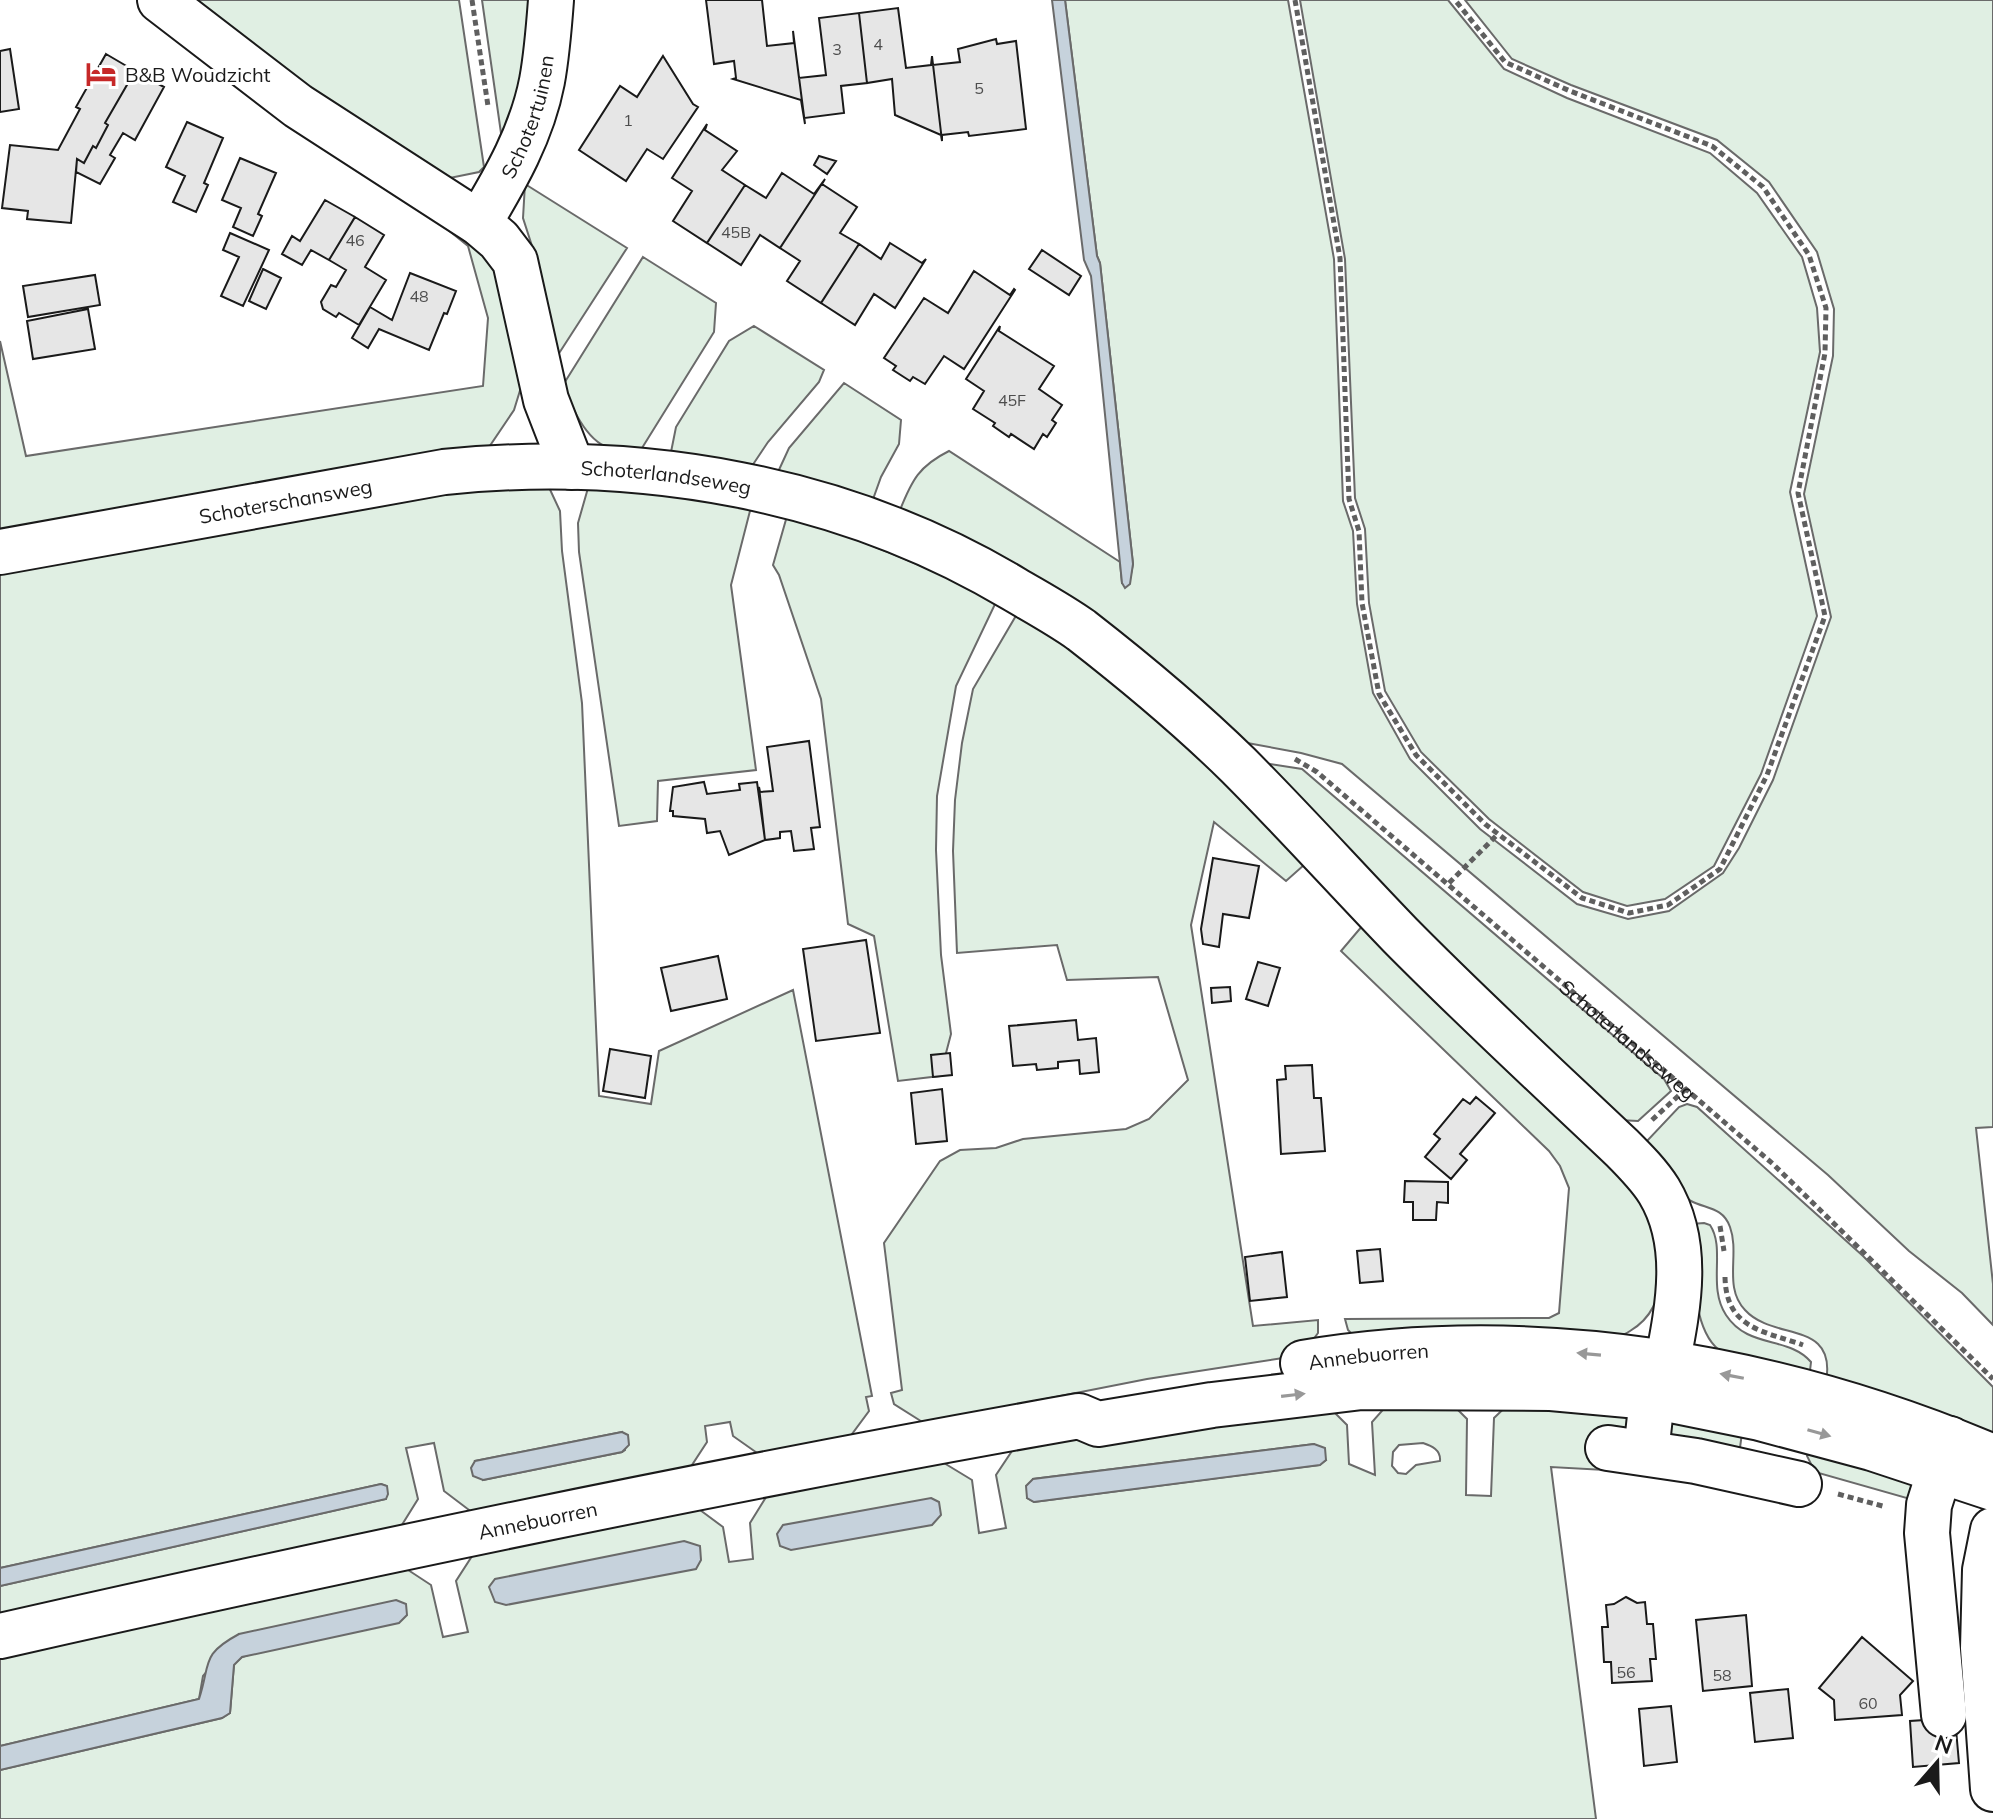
<svg xmlns="http://www.w3.org/2000/svg" width="1993" height="1819" font-family="Mulish,sans-serif">
<rect width="100%" height="100%" fill="#fff"/>
<path fill="#e0efe3" stroke="#6a6a6a" stroke-width="2" fill-rule="evenodd" d="M183 0H459L484 167 479 172 440 180Z
M482 0H534L533 28 504 154Z
M1065 0H1288L1334 259 1343 501 1353 531 1357 604 1373 693 1410 759 1480 829 1577 904 1628 919 1669 911 1723 873 1739 848 1773 780 1831 617 1804 494 1833 356 1834 309 1817 252 1769 182 1717 140 1571 85 1512 59 1465 0H1993V1127L1976 1128 1993 1284V1325L1962 1293 1909 1251 1828 1175 1342 764 1301 753 1242 742 900 510C912 480 919 466 949 451L1120 562 1122 583 1129 584 1133 564 1100 263 1097 256Z
M1300 0H1448L1504 69 1567 98 1710 153 1757 193 1802 257 1817 308 1820 352 1790 492 1817 616 1761 774 1714 866 1665 899 1627 906 1583 892 1489 819 1421 752 1385 691 1369 603 1365 529 1355 498 1345 259Z
M525 184 627 248 556 358 532 246 523 218Z
M445 220 493 263 522 384 514 410 485 453 0 531V341L26 456 483 386 488 318 468 246 442 225Z
M643 257 716 303 714 332 642 448C633 448 617 451 609 448 585 440 571 405 563 385Z
M754 326 824 370 819 382 768 442 752 466 671 452 676 427 729 341Z
M844 383 901 420 899 444 881 477 872 502 778 472 789 448Z
M546 481 560 511 562 551 582 703 599 1096 651 1104 659 1051 793 990 872 1396 866 1397 869 1411 849 1438 760 1455 733 1436 730 1422 705 1426 707 1442 688 1471 473 1513 444 1491 434 1443 406 1448 418 1499 400 1528 0 1618V1586L386 1499V1486L381 1484 0 1568V565L301 506ZM622 1432 625 1450 622 1452 483 1480 475 1461Z
M588 488 684 495 751 507 731 585 756 770 658 781 657 821 619 826 579 552 578 523Z
M787 516C860 538 928 568 997 600L956 686 937 796 936 850 941 955 951 1034 940 1076 898 1081 874 936 848 924 821 699 779 575 773 565Z
M1017 614C1041 630 1066 644 1089 662 1168 721 1237 793 1304 865L1286 881 1214 822 1191 925 1253 1326 1318 1320V1333L1302 1355 1147 1379 924 1423 894 1404 891 1393 902 1390 884 1243 940 1161 960 1150 996 1148 1023 1139 1126 1129 1149 1119 1188 1080 1158 977 1067 980 1057 945 957 953 953 851 955 800 962 743 973 689Z
M1264 763 1302 769 1664 1079 1671 1091 1638 1121 1618 1120 1418 923Z
M1363 925 1639 1191C1660 1232 1679 1302 1630 1331 1623 1336 1614 1338 1607 1341L1364 1346 1348 1330 1345 1319 1549 1318 1559 1313 1569 1188 1560 1166 1549 1151 1341 951Z
M1687 1104 1697 1107 1863 1256 1993 1387V1443L1826 1382C1837 1319 1774 1342 1745 1310 1723 1287 1740 1254 1730 1227 1723 1207 1706 1209 1691 1201 1676 1194 1655 1158 1645 1143L1679 1107Z
M1704 1223 1710 1225C1726 1249 1707 1286 1726 1315 1748 1349 1789 1336 1811 1362L1809 1379C1793 1374 1728 1358 1719 1350 1689 1326 1695 1259 1692 1224Z
M1442 1394 1467 1419 1466 1495 1491 1496 1494 1418 1517 1396 1622 1404 1635 1433 1605 1470 1551 1467 1596 1819H0V1770L222 1718 230 1713 234 1664 242 1657 261 1651 239 1634 203 1676 199 1699 0 1746V1657L402 1566 431 1585 443 1637 468 1632 456 1581 476 1550 696 1507 723 1527 729 1562 753 1559 750 1523 768 1494 939 1460 972 1480 979 1533 1006 1528 996 1475 1016 1445 1322 1400 1347 1425 1349 1464 1375 1475 1372 1422 1396 1395ZM1423 1443C1432 1446 1441 1450 1440 1461L1416 1465 1406 1474 1398 1473 1392 1466 1393 1452 1399 1445ZM1314 1444 1326 1460 1319 1465 1034 1502 1027 1498 1033 1479Z
M1665 1412 1742 1433 1739 1455 1665 1440Z
M1811 1439 1915 1470 1917 1501 1815 1472 1807 1456Z"/>
<path fill="#c6d2dc" stroke="#6a6a6a" stroke-width="2" d="M1052 0H1065L1097 256 1100 263 1133 564 1130 584 1125 588 1122 583 1091 276 1084 260Z
M622 1432 628 1435 629 1445 622 1452 483 1480 473 1476 471 1468 475 1461Z
M1314 1444 1325 1448 1326 1460 1320 1465 1034 1502 1027 1498 1026 1486 1033 1479Z
M381 1484 387 1486 388 1494 386 1499 0 1586V1568Z
M931 1498 939 1502 941 1515 932 1525 791 1550 780 1546 777 1534 783 1525Z
M684 1541 700 1546 701 1560 696 1569 506 1605 495 1602 489 1587 495 1579Z
M396 1600 406 1604 407 1615 399 1623 242 1657 234 1665 230 1713 222 1718 0 1770V1746L199 1699C211 1663 200 1655 239 1634Z"/>
<path fill="#e6e6e6" stroke="#1a1a1a" stroke-width="2" d="M706 0H762L767 46 794 43 793 31 805 124 801 100 733 79 736 78 734 61 714 64Z
M898 8 906 68 931 65 932 56 942 141 941 135 895 115 892 79 867 83 859 13Z
M859 13 867 83 841 86 844 113 804 118 805 124 793 31 799 78 826 75 819 18Z
M996 39 997 44 1016 41 1026 129 969 136 968 132 942 135V141L932 56 933 65 960 62 958 49Z
M10 49 19 109 0 112V51Z
M106 54 135 71 105 123 108 125 96 148 93 146 84 163 77 159 71 223 27 219 28 211 2 208 10 145 58 150 80 109 76 107Z
M663 56 693 104 698 107 663 159 647 149 626 181 579 150 620 86 637 97Z
M135 71 164 87 135 140 123 133 110 155 115 158 100 184 76 172 77 159 84 163 93 146 96 148 108 125 105 123Z
M187 122 223 138 204 183 208 185 196 212 173 202 185 176 166 167Z
M707 124 705 130 737 151 722 170 745 185 707 243 673 221 692 191 672 178Z
M819 156 836 161 827 174 814 165Z
M240 158 276 173 258 214 262 216 253 236 233 227 241 208 222 200Z
M782 173 814 194 825 179 780 248 760 235 741 265 707 243 745 185 766 198Z
M825 179 822 184 857 207 840 233 859 244 821 303 787 281 800 261 780 248Z
M325 200 355 217 329 260 311 250 302 265 282 254 292 236 300 241Z
M355 217 384 235 365 267 386 280 359 325 339 313 336 317 323 309 321 302 331 285 336 287 346 270 329 260Z
M230 233 269 250 243 306 221 296 239 257 223 250Z
M890 243 922 263 926 259 895 308 874 294 855 325 821 303 859 244 881 259Z
M1042 250 1081 276 1069 295 1029 269Z
M263 269 281 278 266 309 249 301Z
M974 271 1010 295 1014 289 1015 290 964 369 944 356 925 384 913 377 910 381 893 370 896 366 884 358 924 298 948 313Z
M410 273 456 291 447 314 444 313 429 350 379 329 368 348 352 338 370 307 392 320Z
M95 275 100 305 28 317 23 286Z
M88 309 95 349 33 359 27 321Z
M1000 326 999 331 1054 366 1039 389 1062 405 1052 420 1056 423 1047 437 1043 434 1034 449 1011 434 1009 437 993 426 995 423 973 409 984 391 966 379Z
M809 741 820 827 811 828 814 849 794 851 791 831 780 832V838L765 840 759 787 760 792 773 791 767 747Z
M704 782 707 794 740 790 739 784 757 782 765 840 729 855 720 831 707 833 705 819 673 816V811H670L673 787Z
M1213 858 1259 866 1249 918 1223 914 1219 947 1203 944 1201 929Z
M866 940 880 1033 816 1041 803 949Z
M718 956 727 999 671 1011 661 968Z
M1258 962 1280 968 1268 1006 1246 999Z
M1230 987 1231 1001 1212 1003 1211 988Z
M1076 1020 1078 1040 1096 1038 1099 1072 1080 1074 1079 1060 1058 1062V1068L1037 1070 1036 1064 1013 1066 1009 1026Z
M610 1049 651 1056 645 1098 603 1091Z
M950 1053 952 1075 933 1077 931 1055Z
M1312 1065 1314 1098H1321L1325 1151 1281 1154 1277 1080 1286 1079 1285 1066Z
M942 1089 947 1141 916 1144 911 1093Z
M1476 1097 1495 1113 1460 1154 1467 1160 1451 1179 1425 1157 1440 1139 1434 1134 1463 1099 1470 1104Z
M1405 1181 1448 1182V1203L1437 1202 1436 1220H1413V1202H1404Z
M1380 1249 1383 1281 1360 1283 1357 1251Z
M1282 1252 1287 1297 1250 1301 1245 1257Z
M1626 1597 1637 1603 1645 1602 1647 1624H1653L1656 1659H1650L1652 1681 1612 1683 1611 1662H1604L1602 1627H1608L1606 1605 1614 1604Z
M1746 1615 1752 1686 1703 1691 1696 1620Z
M1862 1637 1913 1681 1900 1695 1902 1715 1835 1720 1834 1700 1819 1688Z
M1788 1689 1793 1738 1755 1742 1750 1693Z
M1671 1706 1677 1762 1644 1766 1639 1709Z
M1955 1718 1959 1763 1913 1767 1910 1721Z"/>
<g fill="none" stroke-linecap="round" stroke-linejoin="round">
<g stroke="#1a1a1a" stroke-width="48">
<g id="minor">
<path d="M160 0 298 106 479 223 499 240 515 261 546 400 572 467"/>
<path id="s2" d="M479 223C506 178 532 133 542 81 547 54 549 27 551 0"/>
<path id="s3" d="M0 552 444 472C640 452 844 487 1014 589 1036 602 1060 615 1081 630 1135 672 1189 717 1238 765 1293 820 1346 879 1400 935 1472 1008 1548 1078 1622 1148 1635 1161 1649 1175 1659 1191 1697 1254 1672 1330 1661 1398L1651 1407 1646 1453"/>
<path d="M1608 1448 1696 1461 1799 1484"/>
<path d="M1993 1530 1985 1570 1983 1648 1993 1789"/>
<path d="M1944 1715 1927 1533 1929 1505 1950 1439"/>
</g>
</g>
<g stroke="#1a1a1a" stroke-width="48">
<g id="major">
<path id="s4" d="M1303 1363C1535 1324 1778 1366 1993 1457"/>
<path id="s5" d="M0 1636C358 1555 717 1480 1079 1416L1098 1424 1212 1405 1362 1387 1551 1388 1661 1398 1760 1418 1872 1448 1993 1488"/>
</g>
</g>
<g stroke="#5f5f5f" stroke-width="5" stroke-dasharray="6 4" stroke-linecap="butt">
<path d="M472 0 488 106"/>
<path d="M1295 0 1340 258 1349 499 1359 531 1362 603 1379 694 1416 755 1485 824 1582 898 1629 913 1668 905 1720 869 1767 775 1825 616 1798 493 1825 353 1826 308 1809 255 1763 187 1712 146 1570 91 1505 62 1455 0"/>
<path id="s1" d="M1295 759 1317 772 1773 1164 1993 1379"/>
<path d="M1449 883 1498 834"/>
<path d="M1652 1120 1687 1088"/>
<path d="M1720 1226 1724 1251"/>
<path d="M1725 1277C1726 1329 1764 1331 1803 1345"/>
<path d="M1838 1494 1886 1507"/>
</g>
<use href="#minor" stroke="#fff" stroke-width="44"/>
<use href="#major" stroke="#fff" stroke-width="44"/>
</g>
<defs><path id="oneway-solid" d="M-6-.8H1V-3.2L6.5 0L1 3.2V.8H-6Z" transform="scale(2)"/></defs>
<g fill="#989898">
<use href="#oneway-solid" transform="translate(1589 1354) rotate(-175)"/>
<use href="#oneway-solid" transform="translate(1732 1376) rotate(-169)"/>
<use href="#oneway-solid" transform="translate(1293 1395) rotate(-7)"/>
<use href="#oneway-solid" transform="translate(1819 1433) rotate(16)"/>
</g>
<defs>
<g id="hotel-bare" transform="scale(2.4)"><path d="M-6-4.5h1.5V1H6V5H4.5V3h-9V5H-6ZM-4 0a1.8 1.8 0 1 1 3.6 0ZM.5 0V-2.5h3Q6-2.5 6 0Z" fill="#c62828" stroke="#fff" stroke-width="2.5" paint-order="stroke"/></g>
</defs>
<g fill-rule="evenodd">
<use href="#hotel-bare" x="101" y="74"/>
</g>
<g text-anchor="middle" dominant-baseline="central" stroke-width="6" stroke-linejoin="round" paint-order="stroke">
<g font-size="16" fill="#4d4d4d">
<text x="878" y="44">4</text>
<text x="837" y="49">3</text>
<text x="979" y="88">5</text>
<text x="628" y="120">1</text>
<text x="736" y="232">45B</text>
<text x="355" y="240">46</text>
<text x="419" y="296">48</text>
<text x="1012" y="400">45F</text>
<text x="1626" y="1672">56</text>
<text x="1722" y="1675">58</text>
<text x="1868" y="1703">60</text>
</g>
<g font-size="20" fill="#1a1a1a" stroke="#fff" text-anchor="start">
<text x="125" y="74">B&amp;B Woudzicht</text>
</g>
<g font-size="20" fill="#1a1a1a" stroke="#fff">
<text stroke="none"><textPath href="#s2" startOffset="118">Schotertuinen</textPath></text>
<text stroke="none"><textPath href="#s3" startOffset="674">Schoterlandseweg</textPath></text>
<text stroke="none"><textPath href="#s3" startOffset="290">Schoterschansweg</textPath></text>
<text stroke="none"><textPath href="#s1" startOffset="436">Schoterlandseweg</textPath></text>
<text stroke="none"><textPath href="#s4" startOffset="66">Annebuorren</textPath></text>
<text stroke="none"><textPath href="#s5" startOffset="550">Annebuorren</textPath></text>
</g>
</g>
<g transform="translate(1937 1763) rotate(20)" stroke="#ffffff" stroke-width="6" paint-order="stroke">
<path d="M0-6L14 30L0 20L-14 30Z" fill="#1a1a1a"/>
<text y="-12" font-size="22" font-weight="bold" text-anchor="middle" fill="#1a1a1a">N</text>
</g>
</svg>
